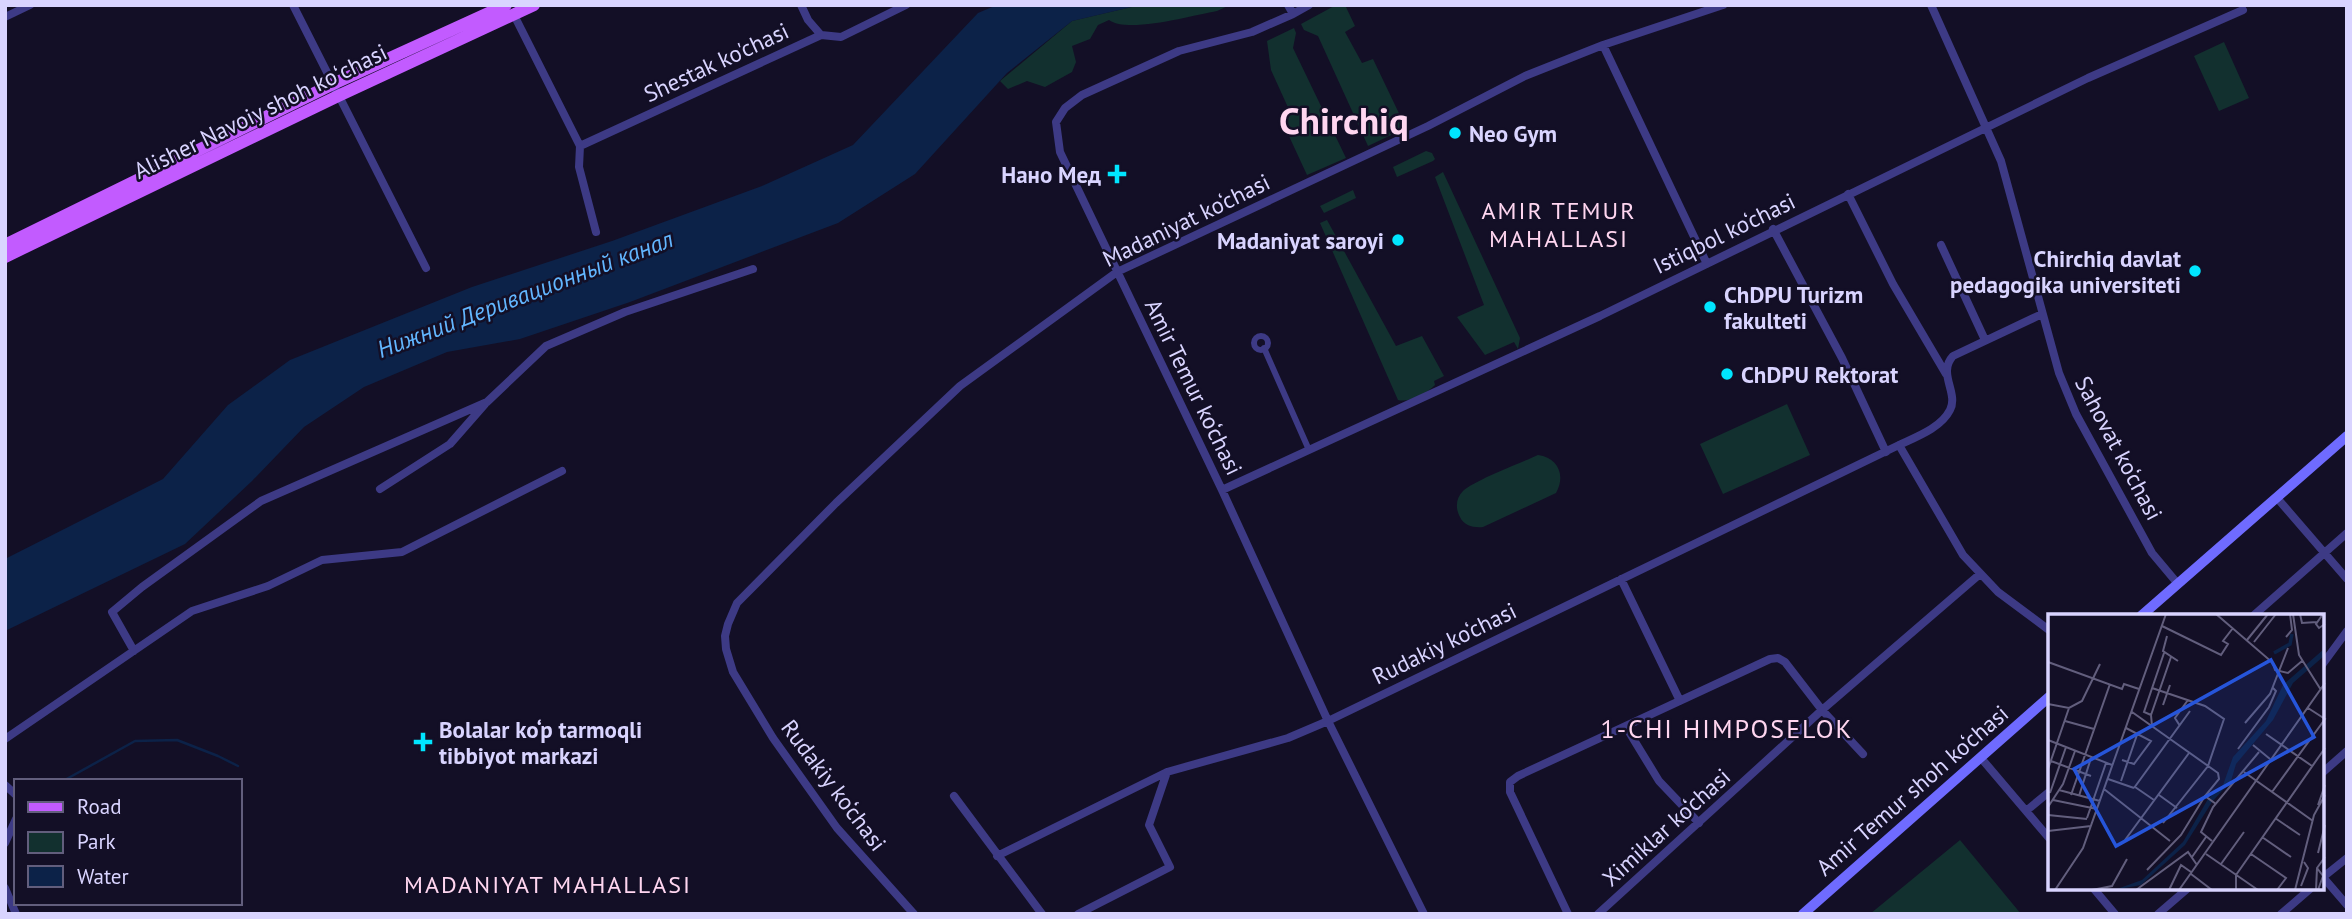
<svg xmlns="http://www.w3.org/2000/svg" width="2352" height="919" font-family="'PT Sans',sans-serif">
<rect width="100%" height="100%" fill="#130f26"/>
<path fill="#12302f" d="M1140 5H1230L1217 11C1193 15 1128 34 1109 20L1098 25 1090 39 1072 46 1076 62 1072 72 1045 87 1027 81 1008 89 1000 81 1072 21Z
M1336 5H1345L1355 26 1345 32 1362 63 1373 59 1406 128 1368 146 1318 36 1304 30 1301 24Z
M1294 28 1296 33 1293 48 1346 158 1307 175 1282 121 1291 114 1271 70 1267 41Z
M2224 42 2249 98 2219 111 2194 56Z
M1426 151 1432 153 1435 159 1433 161 1397 177 1393 167Z
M1443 172 1520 338 1518 349 1514 342 1485 355 1457 317 1484 305 1435 177Z
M1353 190 1356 198 1324 213 1320 206Z
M1327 220 1396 346 1422 336 1444 376 1434 381 1435 385C1427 393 1409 403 1398 400L1320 223Z
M1787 404 1810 455 1723 494 1700 444Z
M1538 455C1558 458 1566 475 1556 493L1483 527C1474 528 1464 526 1460 517 1455 508 1456 498 1463 491 1475 480 1521 463 1538 455Z
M1960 840 2021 914H1870Z"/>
<path fill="#0c2248" d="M997 5H1140L1072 21 1007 73 915 174 838 223 630 302 520 339 447 352 364 387 304 427 252 481 185 544 5 631V559L163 479 228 405 290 360 472 287 612 241 762 186 853 145 978 13Z"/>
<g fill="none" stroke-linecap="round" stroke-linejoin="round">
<path stroke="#0c2248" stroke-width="2.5" d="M63 781 135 741 177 740 218 756 238 766"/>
<path stroke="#3d3a85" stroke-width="6" d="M1254 343a7 7 0 1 1 14 0a7 7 0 1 1-14 0Z
M1264 348 1309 450"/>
<path stroke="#3d3a85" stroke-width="8" d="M293 5 426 268
M801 5 808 20 821 35
M1288 5 1293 14 1252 32 1179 51 1082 95 1065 108 1056 122 1060 152 1222 490 1328 721 1424 914
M1931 5 2001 161 2059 373 2076 414 2152 553 2178 584
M1293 14 1309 5
M514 15 580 146 579 167 596 232
M5 17 30 5
M1603 45 1707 264
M580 146 821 35 841 37 906 5
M1848 194 1893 284 1946 374
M1773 229 1842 358 1886 452
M1941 245 1985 340
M1899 445 1963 555 1998 592 2049 630
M380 489 450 444 485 404
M1222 490 1600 316 2088 78 2243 10
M2277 498 2347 579
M1621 579 1680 701
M2253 616 2347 533
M134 651 112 612 142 587 261 501 487 402 546 346 625 312 753 269
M2322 665 2347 631
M1626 727 1659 781 1699 823
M5 739 192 611 268 586 322 560 402 552 562 471
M1981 758 2049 838
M2322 773 2347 751
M5 785 16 795
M954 796 1042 914
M2026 811 2049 792
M5 843 16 819
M997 856 1167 772 1288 738 1328 721 1899 445C1916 437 1941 428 1950 410 1959 393 1937 373 1953 356L2042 314
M2322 876 2347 905
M2322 878 2347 858
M5 888 16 914
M2094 889 2115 914
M914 914 837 828 773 738 733 672 726 649 725 636 728 624 737 603 836 503 960 386 1117 272 1428 126 1525 76 1603 45 1723 5
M1078 914 1170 867 1149 825 1167 772
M1568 914 1510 792V782L1518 776 1770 659 1778 658 1785 662 1822 710 1863 754
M1598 914 1822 710 1980 574
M2158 914 2187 889
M2281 914 2310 889"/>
<path stroke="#6f6bff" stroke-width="10" d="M2141 616 2347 436
M1803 914 2049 697"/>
<path stroke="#c25bff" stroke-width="12" d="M5 245 333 84 506 5
M5 257 338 96 534 5"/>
</g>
<g fill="#00e5ff" stroke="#130f26" stroke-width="2.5">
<circle cx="1455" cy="133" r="7"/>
<path d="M1113.5 163.5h7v7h7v7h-7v7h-7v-7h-7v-7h7z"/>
<circle cx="1398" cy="240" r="7"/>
<circle cx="2195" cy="271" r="7"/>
<circle cx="1710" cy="307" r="7"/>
<circle cx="1727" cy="374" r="7"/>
<path d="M419.5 731.5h7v7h7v7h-7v7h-7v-7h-7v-7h7z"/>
</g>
<g text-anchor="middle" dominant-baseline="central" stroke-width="5" stroke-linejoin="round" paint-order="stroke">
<g font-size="23" fill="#d9d4ff" stroke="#130f26">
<text transform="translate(716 62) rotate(-25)">Shestak ko'chasi</text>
<text transform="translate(260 111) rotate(-26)">Alisher Navoiy shoh koʻchasi</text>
<text transform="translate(1186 220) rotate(-26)">Madaniyat ko‘chasi</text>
<text transform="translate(1724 233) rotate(-26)">Istiqbol ko‘chasi</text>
<text transform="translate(1194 387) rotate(64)">Amir Temur ko‘chasi</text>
<text transform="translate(2119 448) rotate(62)">Sahovat ko‘chasi</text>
<text transform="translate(1444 643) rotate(-26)">Rudakiy ko‘chasi</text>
<text transform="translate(834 785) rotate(53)">Rudakiy ko‘chasi</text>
<text transform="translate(1912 790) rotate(-41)">Amir Temur shoh ko‘chasi</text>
<text transform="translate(1666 827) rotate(-42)">Ximiklar ko‘chasi</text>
</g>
<g font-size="23" font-weight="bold" fill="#d9d4ff" stroke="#130f26" text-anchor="start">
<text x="1469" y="133">Neo Gym</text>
<text x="1101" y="174" text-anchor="end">Нано Мед</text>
<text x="1384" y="240" text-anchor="end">Madaniyat saroyi</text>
<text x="2181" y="258" text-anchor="end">Chirchiq davlat<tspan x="2181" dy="26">pedagogika universiteti</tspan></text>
<text x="1724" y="294">ChDPU Turizm<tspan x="1724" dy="26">fakulteti</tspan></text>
<text x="1741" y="374">ChDPU Rektorat</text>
<text x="439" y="729">Bolalar ko‘p tarmoqli<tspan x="439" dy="26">tibbiyot markazi</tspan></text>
</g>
<g font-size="24" letter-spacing="2" fill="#ffd6f0" stroke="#130f26">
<text x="1559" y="210">AMIR TEMUR<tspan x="1559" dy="28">MAHALLASI</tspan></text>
<text x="548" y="884">MADANIYAT MAHALLASI</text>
</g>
<g font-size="24" font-style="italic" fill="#62b6ff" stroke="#130f26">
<text transform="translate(525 294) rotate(-21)">Нижний Деривационный канал</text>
</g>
<g font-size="26" letter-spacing="2" fill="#ffd6f0" stroke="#130f26">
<text x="1727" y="728">1-CHI HIMPOSELOK</text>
</g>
<g font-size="37" font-weight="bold" fill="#ffd6f0" stroke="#130f26">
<text x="1344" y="120">Chirchiq</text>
</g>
</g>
<g transform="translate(2048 614)">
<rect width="276" height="276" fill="#130f26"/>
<path d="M276 35V42L245 69 225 106 188 150 183 167 164 188 137 231 93 271 66 276 94 266 135 228 160 185 175 171 185 143 218 107 235 71Z" fill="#0c2248"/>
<path fill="none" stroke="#0c2248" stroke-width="3.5" d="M226 39 242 30 244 20"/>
<path fill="none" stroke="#625e7d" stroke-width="2" d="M168 0 225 49 227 56 240 59 254 47M245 0 251 41 273 76M252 0 254 9 269 8M275 0 268 10 271 14 277 10M114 12 173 41 180 30 175 27 185 14M119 22 115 37 130 47M238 23 244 16 242 0M199 26 220 0M206 28 228 0M0 48 74 75 76 70 91 75M104 74 157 92 176 105 160 152 115 209M0 90 21 94 34 87 52 50M115 91 122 71M84 98 170 159 171 165 157 182 168 190M103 101 96 98 116 39M17 107 46 115M197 109 222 80 240 34M104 112 103 101 123 43M132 112 127 104 140 86M218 120 264 152M0 126 64 151M205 131 222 145M190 135 221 93 228 77 225 74M74 146 86 150 103 127 78 114M3 147 43 162M0 155 21 94M196 158 265 207M60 165 86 174M73 167 90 118M87 173 106 186M86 174 142 97M56 175 122 227M11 176 52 187M224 178 277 105 260 94M2 179 18 133M23 181 62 70M111 181 129 194M31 182 43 144M5 186 49 195M270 191 277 171M0 193 15 170 27 137M0 201 39 205M39 204 58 149M227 204 252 221M0 217 43 212M214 223 243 243M77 226 141 139M164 227 153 218 165 193 211 138M270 239 277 211M158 240 210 276M203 240 238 264 229 276M144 243 158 223M173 250 196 218M269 254 275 262 270 276M99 256 133 221 157 182M143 260 164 276M253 272 260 254 256 248M7 276 35 234 118 0M44 276 64 272 79 245M88 276 140 238 149 251M121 276 133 251 143 258M131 276 277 69M188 276V261L277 134M247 276 266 201 277 181M268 276 269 254 277 243"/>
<path fill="#2655da" fill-opacity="0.15" stroke="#2655da" stroke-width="3.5" d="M223 46 266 123 68 232 26 155Z"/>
<rect width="276" height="276" fill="none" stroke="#d9d4ff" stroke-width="3.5"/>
</g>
<rect width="2352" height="919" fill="none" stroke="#d9d4ff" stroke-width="14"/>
<rect x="14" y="779" width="228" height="126" fill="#130f26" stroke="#625e7d" stroke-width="2"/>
<rect x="28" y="802" width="35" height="10" fill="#c25bff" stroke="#625e7d" stroke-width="2"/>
<text x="77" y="814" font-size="21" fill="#d9d4ff">Road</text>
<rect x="28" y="832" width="35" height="21" fill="#12302f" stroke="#625e7d" stroke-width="2"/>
<text x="77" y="849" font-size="21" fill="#d9d4ff">Park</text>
<rect x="28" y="866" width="35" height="21" fill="#0c2248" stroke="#625e7d" stroke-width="2"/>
<text x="77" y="884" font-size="21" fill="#d9d4ff">Water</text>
</svg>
